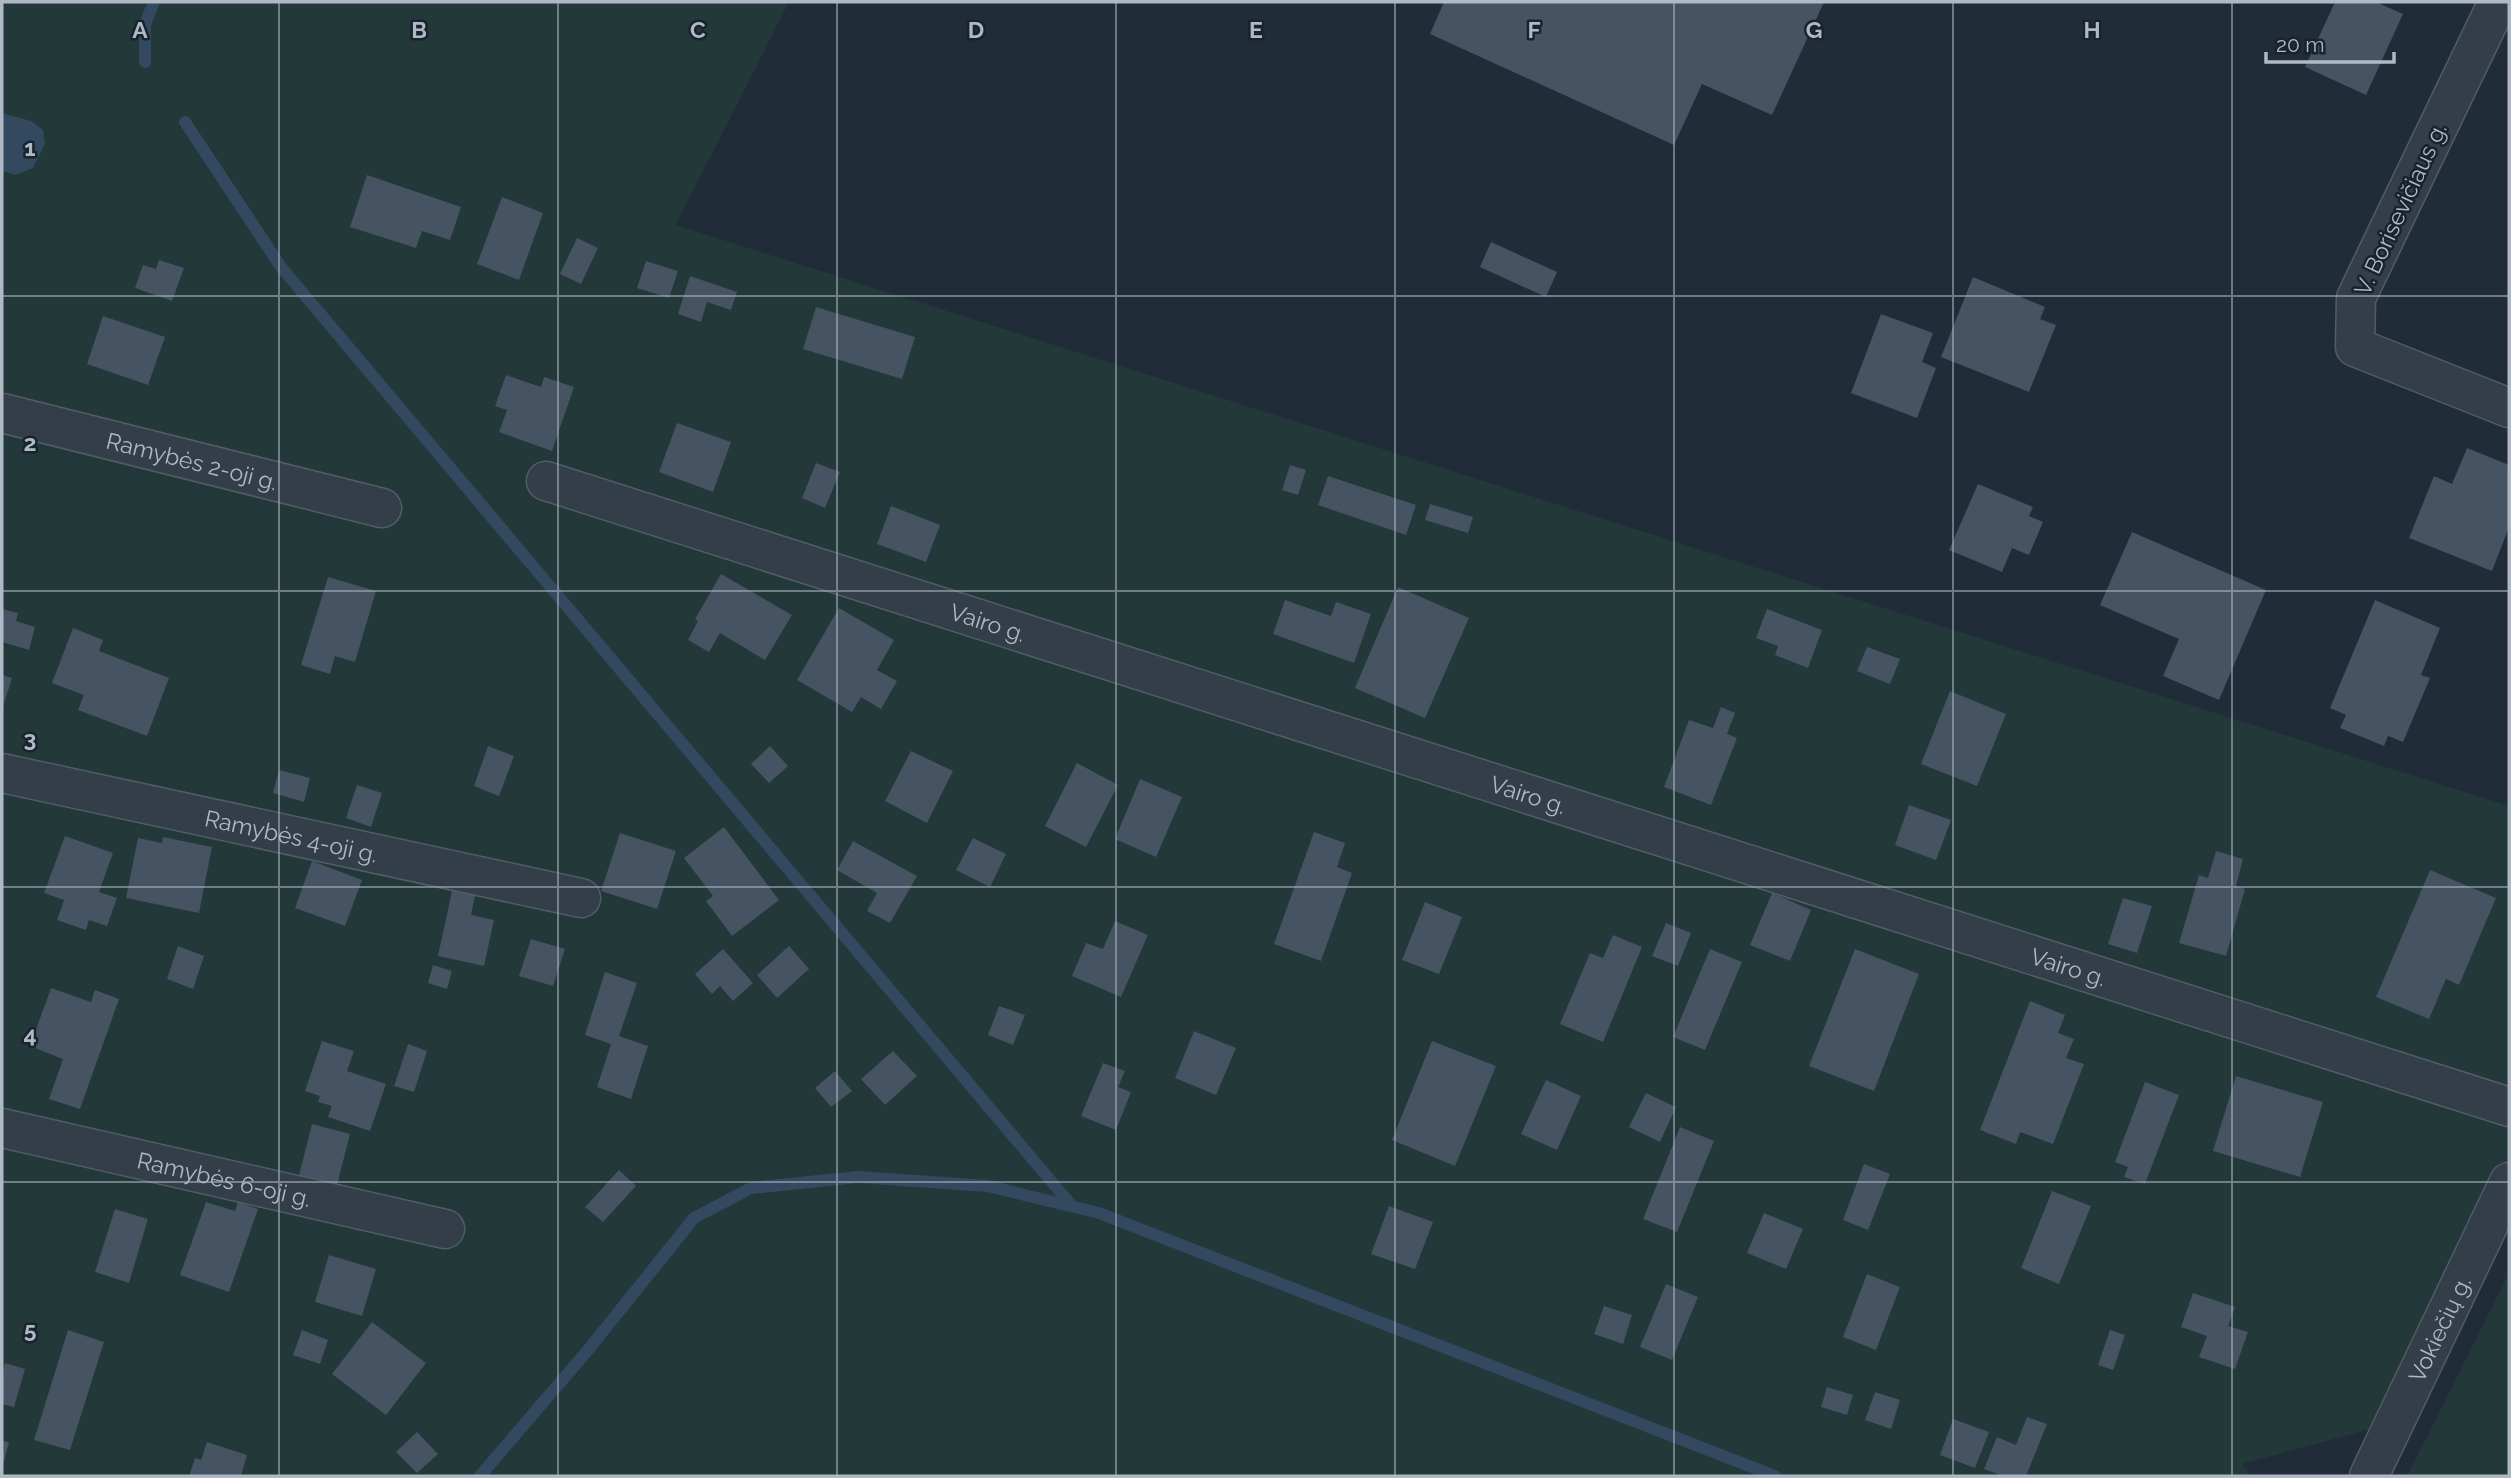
<svg xmlns="http://www.w3.org/2000/svg" width="2511" height="1478" font-family="Raleway,sans-serif">
<rect width="100%" height="100%" fill="#202c38"/>
<path fill="#223839" d="M2 2H789L676 225 2509 806V1182L2393 1423 2242 1464 2251 1476H2Z
M2509 1273V1476H2407Z"/>
<path fill="#334960" d="M2 113 31 121 43 130 45 144 33 168 15 175 2 171Z"/>
<g fill="none" stroke-linecap="round" stroke-linejoin="round">
<path stroke="#334960" stroke-width="12" d="M145 62V24L154 2
M185 122 281 267 1072 1206
M480 1476 588 1350 694 1218 751 1188 858 1177 988 1186 1099 1213 1775 1476"/>
</g>
<path fill="#465362" d="M1444 2H1824L1772 115 1702 84 1674 145 1430 34Z
M2335 2H2376L2403 14 2366 95 2305 67Z
M367 175 461 207 450 240 422 231 416 248 350 227Z
M502 197 543 213 519 280 477 264Z
M577 238 598 248 581 284 560 274Z
M1491 242 1557 272 1546 297 1480 267Z
M159 260 184 268 172 301 135 288 143 265 156 269Z
M646 261 678 271 669 298 637 288Z
M690 276 737 292 731 310 707 302 701 322 678 314Z
M1973 277 2045 307 2040 319 2056 325 2029 392 1941 357Z
M816 307 915 337 902 379 803 349Z
M1881 314 1933 333 1922 362 1936 368 1917 418 1851 393Z
M103 316 165 337 148 385 87 364Z
M506 375 541 387 544 377 574 387 552 451 499 432 507 410 495 406Z
M677 423 731 442 713 492 659 472Z
M2467 448 2509 465V527L2492 571 2409 538 2434 476 2452 484Z
M816 463 840 472 825 508 802 498Z
M1290 465 1306 470 1298 495 1282 490Z
M1328 476 1416 505 1406 535 1318 505Z
M1978 484 2033 507 2029 516 2043 522 2029 555 2012 548 2002 572 1949 550Z
M1430 504 1473 517 1468 533 1425 520Z
M891 506 940 525 926 562 877 544Z
M2132 532 2266 590 2219 700 2163 676 2179 639 2100 605Z
M721 574 792 615 765 660 720 633 709 652 688 640 698 621 695 619Z
M328 577 376 591 355 662 335 656 330 674 301 665Z
M1398 587 1469 618 1425 718 1355 688Z
M1285 600 1331 616 1336 602 1371 614 1354 663 1273 634Z
M2375 600 2440 628 2421 675 2430 678 2403 742 2388 736 2384 746 2340 728 2346 715 2330 708Z
M839 608 894 640 877 670 897 681 881 709 861 697 852 712 797 680Z
M2 609 18 613 16 621 35 627 29 650 2 642Z
M1767 609 1822 630 1808 668 1775 655 1778 646 1756 638Z
M73 628 103 640 99 651 169 678 147 736 78 710 84 695 52 683Z
M1867 647 1900 659 1890 684 1857 671Z
M2 675 12 678 2 710Z
M1950 691 2006 714 1977 786 1921 764Z
M1721 707 1735 713 1727 734 1737 738 1711 805 1664 787 1689 720 1713 728Z
M488 746 514 756 499 796 474 786Z
M770 746 788 766 769 783 751 764Z
M911 751 953 771 927 823 885 801Z
M1077 763 1118 785 1086 847 1045 826Z
M279 770 310 778 304 802 273 793Z
M1140 779 1182 797 1156 857 1115 839Z
M357 785 382 793 371 827 346 818Z
M1909 805 1951 820 1936 860 1895 845Z
M724 827 779 900 732 936 706 901 713 896 684 858Z
M1314 832 1345 843 1337 867 1352 873 1321 961 1274 944Z
M620 833 676 851 657 909 601 891Z
M65 836 113 853 99 892 117 898 107 926 89 920 86 930 57 920 64 900 44 893Z
M163 837 212 847 199 913 126 898 138 838 162 843Z
M973 838 1006 854 990 887 956 870Z
M853 841 917 876 890 923 867 911 877 893 837 870Z
M2216 851 2243 859 2236 886 2245 889 2226 956 2179 943 2199 875 2208 878Z
M312 861 362 880 345 926 295 908Z
M2430 870 2496 898 2459 985 2446 979 2429 1019 2376 997Z
M453 886 476 891 471 915 494 920 484 966 438 956Z
M1772 893 1811 910 1790 961 1750 945Z
M2123 898 2152 906 2137 953 2108 944Z
M1425 902 1462 917 1439 974 1402 960Z
M1115 921 1148 935 1121 997 1072 976 1086 943 1103 949Z
M1666 923 1691 933 1678 966 1652 956Z
M1613 935 1642 947 1603 1042 1560 1024 1590 953 1603 958Z
M531 939 565 949 553 986 519 976Z
M178 946 204 956 193 989 167 979Z
M789 946 809 969 777 998 757 975Z
M723 949 753 983 733 1001 720 986 712 994 695 974Z
M1710 949 1742 962 1705 1050 1673 1037Z
M1855 949 1919 974 1874 1091 1809 1066Z
M433 965 452 971 447 989 428 983Z
M605 972 637 983 619 1036 648 1046 631 1099 597 1087 611 1044 585 1035Z
M51 988 91 1002 95 990 119 999 80 1109 49 1099 63 1059 30 1046Z
M2030 1001 2065 1015 2058 1033 2074 1039 2066 1058 2084 1064 2053 1144 2020 1132 2016 1144 1980 1130Z
M999 1006 1025 1015 1013 1045 988 1035Z
M1194 1031 1236 1048 1216 1095 1175 1078Z
M322 1041 354 1051 347 1071 386 1084 370 1131 328 1117 332 1106 318 1102 320 1096 305 1091Z
M1432 1041 1496 1066 1455 1166 1392 1140Z
M408 1044 427 1051 414 1092 394 1086Z
M893 1051 917 1076 885 1105 861 1079Z
M1103 1063 1125 1071 1118 1087 1131 1092 1116 1130 1081 1116Z
M835 1071 852 1091 831 1107 815 1088Z
M2236 1076 2323 1102 2300 1177 2213 1151Z
M1546 1080 1581 1096 1557 1150 1521 1134Z
M2145 1082 2179 1095 2145 1184 2124 1177 2128 1167 2115 1162Z
M1646 1093 1676 1107 1660 1142 1629 1127Z
M312 1124 350 1134 334 1197 296 1187Z
M1680 1127 1714 1141 1677 1232 1643 1219Z
M1864 1164 1890 1174 1868 1230 1843 1220Z
M619 1170 636 1186 603 1222 585 1207Z
M2052 1191 2091 1206 2059 1284 2021 1268Z
M206 1202 235 1211 238 1202 258 1209 229 1292 180 1275Z
M1389 1206 1433 1222 1415 1269 1371 1254Z
M115 1209 148 1219 129 1283 95 1272Z
M1764 1213 1803 1229 1786 1269 1747 1253Z
M329 1255 376 1269 362 1316 315 1302Z
M1867 1274 1900 1287 1876 1350 1843 1337Z
M1666 1284 1698 1297 1672 1360 1640 1347Z
M2193 1293 2235 1307 2228 1326 2248 1332 2235 1369 2199 1357 2207 1336 2181 1327Z
M1604 1306 1632 1315 1623 1344 1594 1334Z
M372 1322 426 1363 386 1415 332 1374Z
M68 1330 104 1342 70 1450 34 1440Z
M302 1330 328 1340 320 1364 293 1355Z
M2110 1330 2125 1335 2113 1370 2098 1365Z
M5 1363 25 1369 14 1407 2 1404V1374Z
M1827 1387 1853 1395 1847 1415 1821 1407Z
M1875 1392 1900 1400 1891 1429 1865 1420Z
M2027 1417 2047 1424 2026 1476H2003L1984 1469 1997 1437 2016 1445Z
M1953 1419 1989 1432 1975 1468 1940 1455Z
M417 1432 438 1454 417 1473 396 1452Z
M2 1441 9 1442 3 1465H2Z
M207 1442 247 1455 241 1476H189L195 1458 201 1460Z"/>
<g fill="none" stroke-linecap="round" stroke-linejoin="round">
<g stroke="#515c66" stroke-width="41">
<g id="street">
<path d="M2498 2 2356 298 2355 347 2509 408"/>
<path id="s1" d="M2 413 382 508"/>
<path id="s2" d="M546 481 2509 1107"/>
<path id="s3" d="M2 773 581 898"/>
<path id="s4" d="M2 1128 445 1229"/>
<path id="s5" d="M2369 1476 2509 1182"/>
</g>
</g>
<use href="#street" stroke="#343e48" stroke-width="38"/>
</g>
<path fill="none" stroke="#aeb9c5" stroke-width="2" stroke-opacity="0.55" d="M279 2V1476M558 2V1476M837 2V1476M1116 2V1476M1395 2V1476M1674 2V1476M1953 2V1476M2232 2V1476M2 296H2509M2 591H2509M2 887H2509M2 1182H2509"/>
<g text-anchor="middle" dominant-baseline="central" stroke-width="5" stroke-linejoin="round" paint-order="stroke">
<g font-size="23" fill="#aeb9c5" stroke="#19232d">
<text transform="translate(2400 209) rotate(-65)">V. Borisevičiaus g.</text>
<text stroke="none"><textPath href="#s1" startOffset="196">Ramybės 2-oji g.</textPath></text>
<text stroke="none"><textPath href="#s2" startOffset="464">Vairo g.</textPath></text>
<text stroke="none"><textPath href="#s2" startOffset="1031">Vairo g.</textPath></text>
<text stroke="none"><textPath href="#s3" startOffset="296">Ramybės 4-oji g.</textPath></text>
<text stroke="none"><textPath href="#s2" startOffset="1598">Vairo g.</textPath></text>
<text stroke="none"><textPath href="#s4" startOffset="228">Ramybės 6-oji g.</textPath></text>
<text stroke="none"><textPath href="#s5" startOffset="163">Vokiečių g.</textPath></text>
</g>
</g>
<g font-size="23" text-anchor="middle" font-weight="bold" fill="#aeb9c5" stroke="#19232d" stroke-width="5" stroke-linejoin="round" paint-order="stroke">
<text x="140" y="38">A</text>
<text x="419" y="38">B</text>
<text x="698" y="38">C</text>
<text x="976" y="38">D</text>
<text x="1256" y="38">E</text>
<text x="1534" y="38">F</text>
<text x="1814" y="38">G</text>
<text x="2092" y="38">H</text>
<text x="30" y="156">1</text>
<text x="30" y="451">2</text>
<text x="30" y="747">3</text>
<text x="30" y="1043">4</text>
<text x="30" y="1338">5</text>
</g>
<rect width="2511" height="1478" fill="none" stroke="#aeb9c5" stroke-width="7"/>
<path d="M2266 52v10h128v-10" fill="none" stroke="#aeb9c5" stroke-width="3.5"/>
<text x="2276" y="52" font-size="21" fill="#aeb9c5" stroke="#19232d" stroke-width="5" paint-order="stroke">20 m</text>
</svg>
